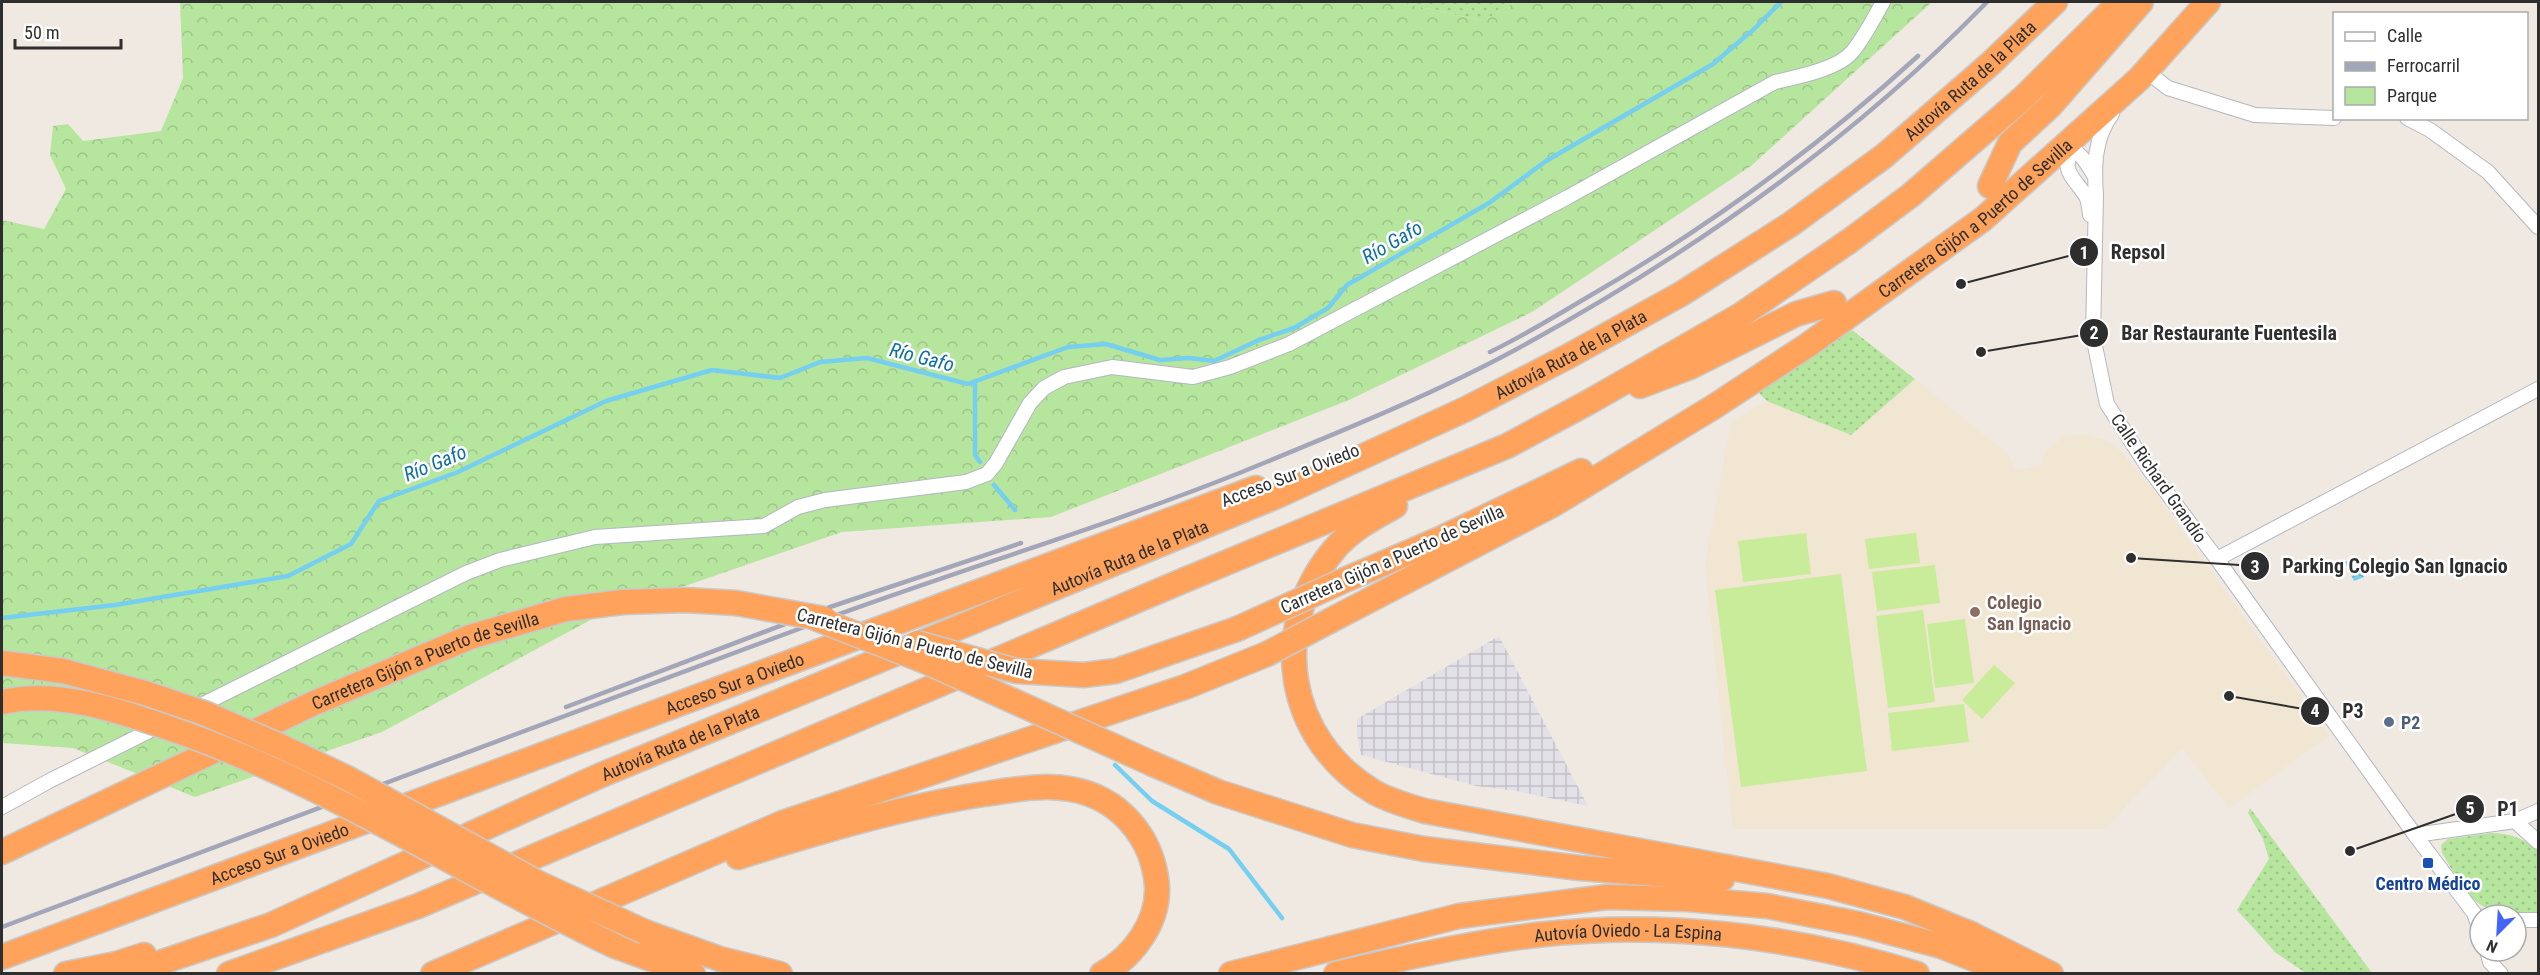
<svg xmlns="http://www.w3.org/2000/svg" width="2540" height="975" font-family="'Roboto Condensed',sans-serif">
<defs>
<pattern id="industrial-grid" width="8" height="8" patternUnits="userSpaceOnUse" patternTransform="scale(1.5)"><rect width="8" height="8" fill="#e3e1e8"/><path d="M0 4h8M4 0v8" fill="none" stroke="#c3c1c7"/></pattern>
<pattern id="green-dots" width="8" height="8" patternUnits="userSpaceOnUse" patternTransform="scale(1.5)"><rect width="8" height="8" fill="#b6e59e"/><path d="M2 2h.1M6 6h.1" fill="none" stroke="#9dc588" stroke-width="1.8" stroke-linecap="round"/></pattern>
<pattern id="forest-crowns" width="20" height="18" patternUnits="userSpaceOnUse" patternTransform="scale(1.5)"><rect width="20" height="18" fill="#b6e59e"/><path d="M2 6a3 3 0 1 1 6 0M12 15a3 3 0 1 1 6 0" fill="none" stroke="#9dc588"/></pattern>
<pattern id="water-waves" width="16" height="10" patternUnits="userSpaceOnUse" patternTransform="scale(1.5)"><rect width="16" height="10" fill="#75cff0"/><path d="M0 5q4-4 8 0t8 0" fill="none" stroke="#66b2ce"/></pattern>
</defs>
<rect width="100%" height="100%" fill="#efe9e1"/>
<path fill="url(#industrial-grid)" d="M1499 636 1502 642 1588 806 1516 791 1476 786 1361 755 1357 734V719Z"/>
<path fill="#f0e6d1" d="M1915 379 2009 455 2015 470 2042 465 2044 455 2053 444 2064 437 2082 434 2106 440 2122 452 2153 490 2329 736 2229 808 2182 748 2105 829H1733L1705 565 1731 422 1767 401 1851 435Z"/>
<path fill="url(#green-dots)" d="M1399 2H1516L1483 21Z
M1852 330 1915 379 1851 435 1767 401 1758 392Z
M2250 808 2372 973H2306L2276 953 2237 910 2269 859 2263 839 2248 813Z
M2491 833C2511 833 2524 839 2538 851V912L2533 913C2519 912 2503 913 2490 909 2467 902 2455 873 2442 853L2441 845 2448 839Z"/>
<path fill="url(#forest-crowns)" d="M180 2H1399L1483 21 1516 2H1932L1751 166 1532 312 1349 400 1051 517 842 532 598 616 382 732 195 797 73 748 2 743V220L44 229 66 189 50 155 53 126 68 124 83 141 161 131 183 78Z"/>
<path fill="#c9ec9a" d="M1806 533 1811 574 1743 582 1738 541Z
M1916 533 1920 563 1869 569 1865 539Z
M1935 565 1940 603 1877 611 1872 572Z
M1841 574 1867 771 1741 787 1715 590Z
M1923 610 1935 702 1888 708 1876 616Z
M1965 619 1974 683 1935 688 1927 624Z
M1994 665 2015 683 1982 719 1962 700Z
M1964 704 1969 742 1892 751 1888 713Z"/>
<path fill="url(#water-waves)" d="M2355 557 2364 577 2354 581 2345 562Z"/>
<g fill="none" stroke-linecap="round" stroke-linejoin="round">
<path stroke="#75cff0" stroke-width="4.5" d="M975 381V455L980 462
M994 485 1015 510
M2 618 115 605 288 576 351 544 379 501 458 472 606 401 712 370 780 378 820 362 867 358 968 384 1068 347 1106 344 1160 360 1189 358 1214 361 1259 340 1294 328 1328 308 1347 285 1489 203 1546 161 1713 64 1753 30 1781 2
M1115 765 1152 801 1229 849 1282 918"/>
<g stroke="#b4b7c1" stroke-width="16">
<path id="street" d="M2146 71 2168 88 2255 115 2334 118
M2112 114C2094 138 2094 167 2096 196L2093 336 2107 404 2149 469 2217 559 2415 835 2474 913 2480 930
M2407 118 2430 130 2488 172 2538 227
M2075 144C2059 171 2072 175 2086 196 2089 202 2089 209 2090 215
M2064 147C2080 150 2086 162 2094 175
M2217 559 2538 389
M2 807 51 780 466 573 500 560 595 537 764 526 798 507 825 500 966 482 987 474 996 463 1030 403 1044 388 1064 377 1112 367 1193 377 1230 367 1289 344 1568 197 1775 82C1797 77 1839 69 1853 51 1865 36 1874 18 1883 2
M2515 821 2538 842
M2415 835 2515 821 2538 811
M2516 920H2538
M2487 951 2490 962 2501 974"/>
</g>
<g stroke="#c9c9c9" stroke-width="27">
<g id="highway">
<path d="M1990 186 2010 143 2050 106 2141 2"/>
<path d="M1640 386 1690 367 1796 314 1834 303"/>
<path d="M1395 506C1373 518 1349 531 1333 551 1268 629 1286 740 1374 792 1390 801 1408 806 1425 811L1828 886 1905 907 1971 934"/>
<path d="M1347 579 1440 539 1581 471"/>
<path id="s1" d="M1339 616 1554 504 1715 406 1808 345 1983 219 2139 79 2208 2"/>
<path d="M1084 675 1116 671 1237 629"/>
<path d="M1153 764 1218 792 1352 835 1424 849 1580 868 1722 879"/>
<path id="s2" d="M2 852 312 704 470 637 566 609 623 602 685 600 736 603"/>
<path d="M738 857C818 832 901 807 984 794 1012 790 1042 784 1070 789 1119 797 1153 837 1157 886 1159 922 1133 957 1102 974"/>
<path d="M1955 929 1971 934 2051 974"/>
<path d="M645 932 720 959 780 974"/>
<path d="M615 946 693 974"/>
<path id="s3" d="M2 957 1256 488"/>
<path d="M66 974 116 964 144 955"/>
<path id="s4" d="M127 974 271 925 599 776 1277 496 1466 409 1567 357 1681 294 1791 224 1884 156 1990 64 2055 2"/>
<path d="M229 974 418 906 1180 582 1507 446 1589 402 1741 315 1848 242 1911 195 2023 98 2120 2"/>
<path d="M433 974 785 822 1185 687 1267 654"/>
<path d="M1231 974 1459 916 1607 897 1687 899 1767 906 1859 924 1941 946 2012 974"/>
<path id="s5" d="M1336 974C1402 958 1469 943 1536 935 1664 920 1795 936 1917 974"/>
</g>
</g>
<use href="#street" stroke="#fff" stroke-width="14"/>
<use href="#highway" stroke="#ffa35c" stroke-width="24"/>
<path stroke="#a3a6b8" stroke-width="4.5" d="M1490 352C1521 337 1551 319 1581 301 1701 232 1815 150 1918 56
M566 707 830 607 1021 543
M2 927C275 825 549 721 823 620 962 569 1104 527 1242 472 1332 435 1430 396 1515 350 1688 256 1850 143 1987 2"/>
<g stroke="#c9c9c9" stroke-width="27" stroke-linecap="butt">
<path id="highway-bridge" d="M736 603 825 619
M810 616 927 662 1153 764
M1237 629 1347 579
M917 643 1016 671 1084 675
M1267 654 1339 616
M2 663 63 671 145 693 204 713 278 745 349 779 540 884 645 932
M2 702C57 690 114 709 166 727 325 781 464 875 615 946"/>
</g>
<use href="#highway-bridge" stroke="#ffa35c" stroke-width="24"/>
</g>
<circle fill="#8d6e63" stroke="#fff" stroke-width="2" cx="1975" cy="612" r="6"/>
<circle fill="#5c6f8a" stroke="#fff" stroke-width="2" cx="2389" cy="722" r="6"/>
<rect fill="#1a4fb4" stroke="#fff" stroke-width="2" x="2422" y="857" width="12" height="12" rx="3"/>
<g text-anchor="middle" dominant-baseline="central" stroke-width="5" stroke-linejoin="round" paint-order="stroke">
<g font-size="18" fill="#2e2e2e" stroke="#fff">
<text stroke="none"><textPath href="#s4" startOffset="2058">Autovía Ruta de la Plata</textPath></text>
<text stroke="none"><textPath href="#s1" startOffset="752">Carretera Gijón a Puerto de Sevilla</textPath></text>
<text stroke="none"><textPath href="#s4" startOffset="1572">Autovía Ruta de la Plata</textPath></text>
<text transform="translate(1290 475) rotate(-21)">Acceso Sur a Oviedo</text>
<text transform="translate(2159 478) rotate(55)">Calle Richard Grandío</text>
<text stroke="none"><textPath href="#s4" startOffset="1086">Autovía Ruta de la Plata</textPath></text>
<text transform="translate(1392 559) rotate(-24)">Carretera Gijón a Puerto de Sevilla</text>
<text transform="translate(915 643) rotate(14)">Carretera Gijón a Puerto de Sevilla</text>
<text stroke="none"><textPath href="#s2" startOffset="465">Carretera Gijón a Puerto de Sevilla</textPath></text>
<text stroke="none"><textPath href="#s3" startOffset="782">Acceso Sur a Oviedo</textPath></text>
<text stroke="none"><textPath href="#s4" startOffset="600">Autovía Ruta de la Plata</textPath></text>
<text stroke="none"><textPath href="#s3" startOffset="296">Acceso Sur a Oviedo</textPath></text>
<text stroke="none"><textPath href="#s5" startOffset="296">Autovía Oviedo - La Espina</textPath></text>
</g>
<g font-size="18" font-weight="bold" fill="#785e54" stroke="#fff" text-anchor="start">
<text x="1987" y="602">Colegio<tspan x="1987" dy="21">San Ignacio</tspan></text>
</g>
<g font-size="18" font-weight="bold" fill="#4e5e75" stroke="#fff" text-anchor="start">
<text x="2401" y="722">P2</text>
</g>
<g font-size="18" font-weight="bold" fill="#164399" stroke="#fff">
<text x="2428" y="883">Centro Médico</text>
</g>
<g font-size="20" font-style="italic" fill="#0d6fa3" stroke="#fff">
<text transform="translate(1392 242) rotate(-30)">Río Gafo</text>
<text transform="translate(922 357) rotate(14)">Río Gafo</text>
<text transform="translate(435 463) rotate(-22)">Río Gafo</text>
</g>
</g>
<path fill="none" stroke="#2e2e2e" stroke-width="2" d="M1961 284L2084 252M1981 352L2094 333M2131 558L2255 566M2229 696L2315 711M2350 851L2470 809"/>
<g fill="#2e2e2e" stroke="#fff" stroke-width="2">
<circle cx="1961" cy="284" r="6"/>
<circle cx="1981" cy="352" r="6"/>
<circle cx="2131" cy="558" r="6"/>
<circle cx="2229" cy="696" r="6"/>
<circle cx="2350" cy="851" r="6"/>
<circle cx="2084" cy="252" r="15"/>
<circle cx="2094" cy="333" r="15"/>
<circle cx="2255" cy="566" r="15"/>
<circle cx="2315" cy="711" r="15"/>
<circle cx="2470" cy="809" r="15"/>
</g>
<g font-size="18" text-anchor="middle" font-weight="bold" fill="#fff">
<text x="2084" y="259">1</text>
<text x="2094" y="339">2</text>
<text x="2255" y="573">3</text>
<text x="2315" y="717">4</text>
<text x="2470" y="815">5</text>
</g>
<g font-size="20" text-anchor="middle" font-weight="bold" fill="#2e2e2e" stroke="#fff" stroke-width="5" stroke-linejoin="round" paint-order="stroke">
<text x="2138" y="259">Repsol</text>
<text x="2229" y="340">Bar Restaurante Fuentesila</text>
<text x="2395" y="573">Parking Colegio San Ignacio</text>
<text x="2353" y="718">P3</text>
<text x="2508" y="816">P1</text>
</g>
<rect width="2540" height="975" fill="none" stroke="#2e2e2e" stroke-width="6"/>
<rect x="2333" y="12" width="195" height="108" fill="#ffffff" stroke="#ababab" stroke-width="1.5"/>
<rect x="2345" y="32" width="30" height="9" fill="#ffffff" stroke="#ababab" stroke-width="1.5"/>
<text x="2387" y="42" font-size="18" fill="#2e2e2e">Calle</text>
<rect x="2345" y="62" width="30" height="9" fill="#a3a6b8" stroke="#ababab" stroke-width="1.5"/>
<text x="2387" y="72" font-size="18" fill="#2e2e2e">Ferrocarril</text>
<rect x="2345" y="87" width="30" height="18" fill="#b6e59e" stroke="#ababab" stroke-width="1.5"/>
<text x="2387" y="102" font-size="18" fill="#2e2e2e">Parque</text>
<g transform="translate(2498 933) rotate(204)"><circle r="28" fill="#ffffff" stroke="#ababab" stroke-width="1.5"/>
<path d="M0-4.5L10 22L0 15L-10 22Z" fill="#4264fb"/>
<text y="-9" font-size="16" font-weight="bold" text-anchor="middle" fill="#2e2e2e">N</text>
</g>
<path d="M15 39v9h106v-9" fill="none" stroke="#2e2e2e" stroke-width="3"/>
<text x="24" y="39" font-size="18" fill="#2e2e2e" stroke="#ffffff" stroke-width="4.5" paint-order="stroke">50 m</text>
</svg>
